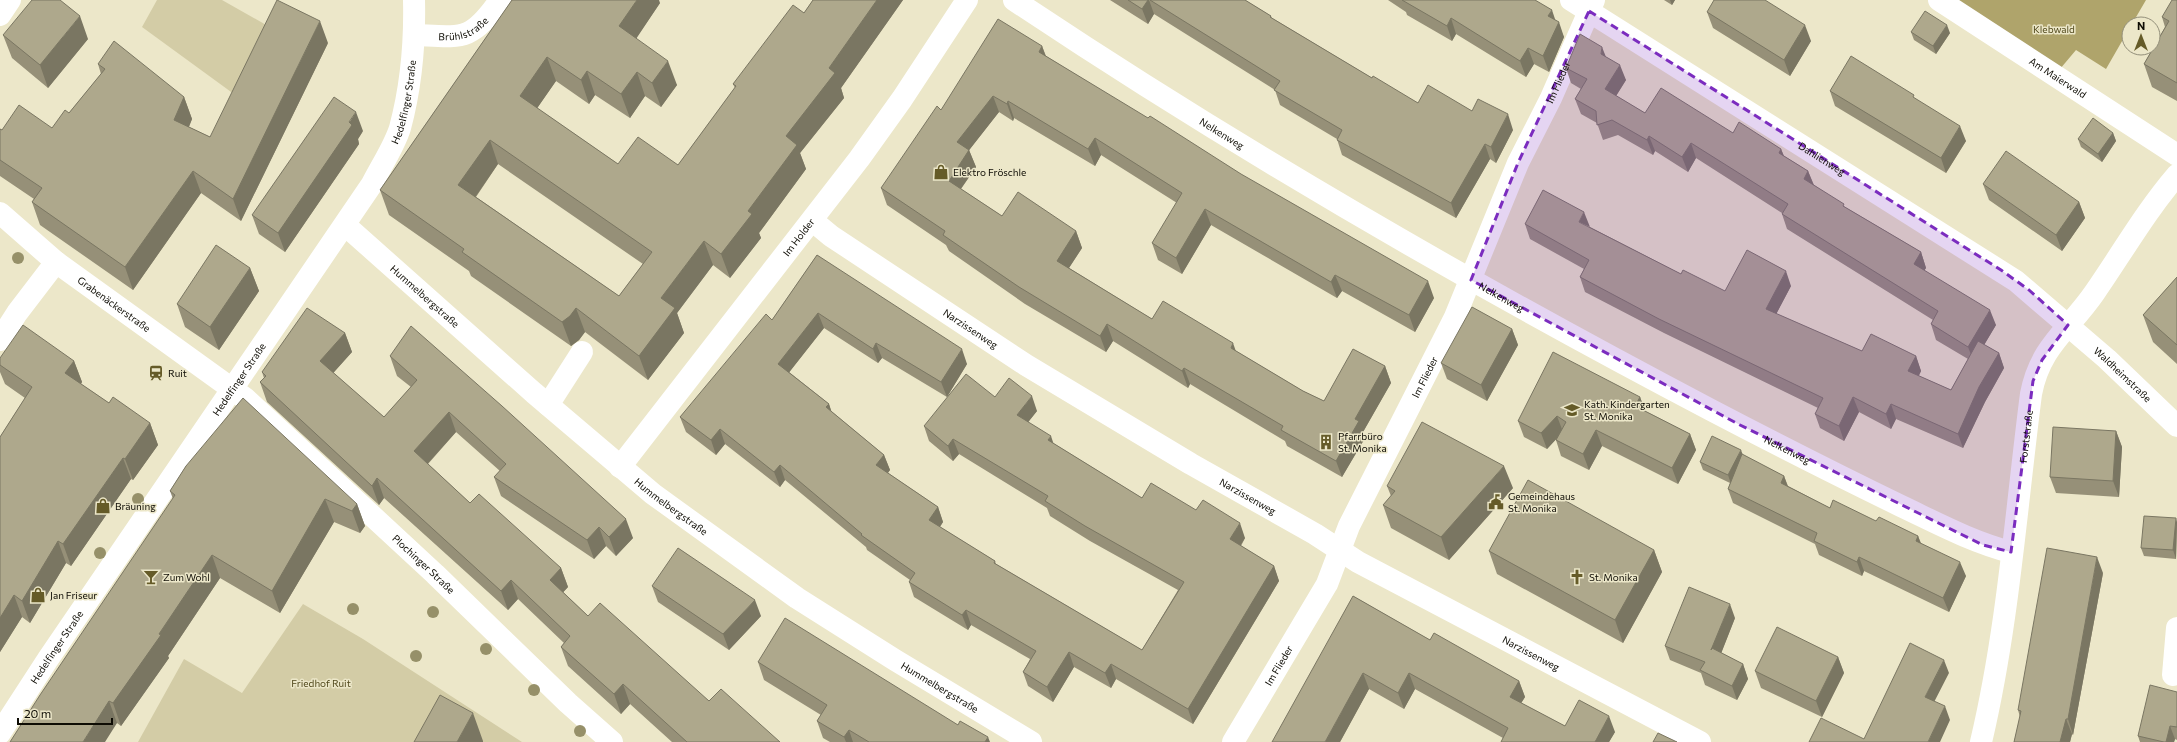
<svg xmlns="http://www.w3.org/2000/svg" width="2177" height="742" font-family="Commissioner,sans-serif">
<rect width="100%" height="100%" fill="#ece7c9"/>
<path fill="#d3cca6" d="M157 0H222L268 26 238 97 142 27Z
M303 604 363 639 522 742H138L184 659 242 693Z"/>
<path fill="#afa46b" d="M1954 0H2146L2132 24H2129V29L2106 69 2076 50 2060 69Z"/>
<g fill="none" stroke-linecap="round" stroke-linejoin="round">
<g stroke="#fff" stroke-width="22">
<path id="s1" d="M1014 0C1238 150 1473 285 1711 410 1774 443 1837 475 1901 506 1937 523 1972 542 2011 552"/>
<path id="s2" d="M1571 0 2016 281 2107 359 2177 426"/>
<path id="s3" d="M1939 0 2177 155"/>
<path d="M0 15 10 0"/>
<path id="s4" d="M415 35C462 37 471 42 500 0"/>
<path id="s5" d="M0 213 56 262 246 399 435 574 568 703 612 742"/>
<path id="s6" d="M813 221 831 236 1026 365 1191 464 1315 534 1358 562 1700 742"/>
<path id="s7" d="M345 225 534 393 653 494 797 598 895 660 1031 742"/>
<path d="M0 340 17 313 56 262"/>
<path d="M548 405 582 352"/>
<path id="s8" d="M620 467 859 159 902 99 967 0"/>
<path d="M2173 675 2177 628"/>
<path id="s9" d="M0 733 48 659 372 184C381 166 394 147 400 128 411 87 415 43 414 0"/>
<path id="s10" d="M1233 742 1327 584 1349 526 1455 317 1518 163 1551 98 1594 0"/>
<path id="s11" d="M1981 742C2008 628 2016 510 2031 394 2040 346 2069 330 2095 292 2122 253 2146 211 2177 175"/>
</g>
</g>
<g fill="#969069">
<circle cx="18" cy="258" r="6"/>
<circle cx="138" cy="499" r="6"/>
<circle cx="100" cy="553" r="6"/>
<circle cx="353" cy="609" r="6"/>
<circle cx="433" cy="612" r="6"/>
<circle cx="486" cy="649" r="6"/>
<circle cx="416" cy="656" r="6"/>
<circle cx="534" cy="690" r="6"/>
<circle cx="580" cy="731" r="6"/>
</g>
<path fill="#969078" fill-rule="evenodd" d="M512 0 660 3 636 38 677 85 661 107 645 96 630 118 595 95 589 104 556 81 537 108 618 164 678 165 735 88 733 84 804 13 813 0H903L841 88 844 98 800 153 806 169 759 233 761 238 730 278 713 265 677 313 684 333 648 380 585 332 579 340 571 346 471 276 469 271 389 215 380 190ZM498 164 643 264 619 296 476 197Z
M1110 0H1245L1271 16 1272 18 1372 78 1418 103 1472 111 1513 130 1496 163 1490 159 1456 218 1342 155 1337 139 1280 105 1275 90 1154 14 1148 24Z
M1388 0H1535L1555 20 1564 37 1549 72 1534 64 1526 77 1456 34 1452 41 1407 15 1406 12Z
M1664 0H1675L1672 5Z
M2177 0V101L2152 87 2144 64 2165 27 2162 17Z
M1707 12 1811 41 1790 76 1713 28Z
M1911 32 1950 33 1936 54 1914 40Z
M3 35 88 39 48 88 12 58Z
M328 43 241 221 201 193 133 290 40 225 32 202 34 199 0 176V129L2 130 52 128 69 113 101 74 98 64 184 97 192 119 189 127 210 137Z
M1042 46 1046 56 1434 298 1415 332 1342 291 1337 298 1211 225 1182 274 1158 260 1152 243 1177 203 1101 155 1095 166 1014 118 1013 121 999 112 969 150 976 167 961 189 1002 216 1076 231 1082 248 1069 268 1152 319 1236 351 1303 391 1324 401 1385 366 1391 383 1363 432 1365 438 1342 477 1287 446 1285 441 1190 384 1188 388 1113 341 1106 352 1025 304 949 251 946 245 887 205 881 188Z
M1606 57 1626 80 1616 96 1645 113 1733 133 1781 149 1784 156 1808 171 1814 185 1845 207 1921 252 1926 268 1924 270 1996 325 1984 345 1999 353 2004 368 1985 402 1963 448 1896 419 1891 429 1859 412 1844 441 1820 428 1815 414 1818 408 1664 333 1585 292 1580 277 1584 269 1530 239 1525 224 1590 227 1681 274 1725 291 1791 286 1776 314 1862 351 1916 356 1921 371 1919 376 1951 390 1968 359 1936 340 1931 324 1933 320 1787 229 1782 214V213L1696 158 1688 172 1655 151 1653 155 1618 135 1603 140 1597 123 1581 114 1575 99 1581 89 1571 83 1566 68Z
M1830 91 1916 99 1966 141 1946 173 1835 106Z
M363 131 358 139 359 144 285 252 259 234 252 215Z
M2113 133 2116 141 2102 162 2081 147 2078 139Z
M1983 184 2079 202 2085 218 2062 251 1989 200Z
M817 255 967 364 947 397 882 358 878 363 824 328 789 372 829 404 831 411 884 455 890 470 888 473 938 507 943 522 940 527 995 561 996 564 1142 650 1178 590 1090 541 1050 516 1047 508 959 454 953 461 929 441 924 426 995 397 1037 411 1028 422 1053 443 1142 498 1196 510 1245 538 1241 546 1274 566 1279 581 1193 724 1116 679 1111 688 1074 667 1053 702 1028 686 1023 672 1030 659 971 625 968 630 914 597 909 582 910 580 867 550 866 547 785 480 780 487 725 444 716 455 686 432 680 417 772 320Z
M250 268 259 291 219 350 185 327 177 304Z
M2177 277V364L2153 342 2143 315Z
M1512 329 1518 345 1487 401 1447 379 1441 363Z
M345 333 352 352 333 373 384 417 411 387 397 376 390 356 633 538 616 556 606 546 594 559 501 496 494 477 500 471 456 432 428 464 470 503 561 568 568 587 563 592 588 616 709 701 780 742H672L630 704 621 714 568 666 561 647 564 643 518 599 508 610 384 498 379 505 267 402 260 382 264 378 262 372Z
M0 358 74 361 82 382 81 384 109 403 150 423 158 445 133 480 131 479 71 566 66 563 30 623 22 617 0 652V437L25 398 5 384 0 372Z
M1640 397 1645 411 1690 434 1696 450 1678 484 1602 446 1589 470 1561 456 1556 440V439L1547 449 1524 437 1518 421Z
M2116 431 2122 447 2119 497 2056 493 2050 477Z
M1743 455 1784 476 1788 486 1830 508 1876 521 1918 536 1921 543 1966 576 1949 612 1864 571 1862 576 1819 555 1815 544 1733 503 1728 489 1730 483 1703 470 1700 462Z
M186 466 357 504 365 526 360 533 334 522 280 613 220 578 168 656 169 658 121 726 117 723 10 742 173 499 170 491Z
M1387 486 1513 488 1449 560 1391 528 1383 505 1391 496Z
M2177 522 2176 559 2144 556 2141 548Z
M1654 550 1662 572 1623 643 1497 574 1489 551Z
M2103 573 2073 735 2072 734 2070 742H2014L2020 717 2018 710Z
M652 586 761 616 729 650 658 602Z
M1353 596 1430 640 1519 681 1525 697 1521 703 1565 726 1615 732 1609 742H1501L1503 738 1415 689 1404 709 1369 689 1340 742Z
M1735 618 1721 653 1743 664 1748 679 1737 700 1705 685 1701 673 1670 660 1665 646Z
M1838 657 1844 673 1822 717 1761 688 1755 671Z
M758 662 958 725 990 742H830L823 738 817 721 821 715 764 680Z
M2177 692V740L2175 739 2174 742H2140L2138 736Z"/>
<path fill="#7a7662" d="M637 0H659L660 3 628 51 619 26Z
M877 0H903L841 88 844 98 800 153 806 169 759 233 761 238 730 278 721 254 748 211 786 136 829 68Z
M1148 0H1149L1154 14 1148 24 1142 9Z
M1670 0H1675L1672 5Z
M1552 10 1557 25 1559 22 1564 37 1549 72 1543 56 1548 16Z
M80 16 88 39 48 88 40 65Z
M1451 18 1456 34 1452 41 1447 26Z
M320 21 328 43 241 221 233 199Z
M1805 25 1811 41 1790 76 1784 60Z
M1947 25 1950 33 1936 54 1933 46Z
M1042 46 1048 63 1039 52Z
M1602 47 1608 62 1601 54Z
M1528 48 1534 64 1526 77 1520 61Z
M547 57 556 81 529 120 520 96Z
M668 61 677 85 661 107 652 83Z
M1620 65 1626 80 1611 104 1605 89Z
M587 71 595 95 589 104 581 80Z
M637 72 645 96 630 118 621 94Z
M993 96 999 112 963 158 957 142Z
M184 97 192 119 182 143 174 120Z
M1008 101 1014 118 1013 121 1007 104Z
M356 112 363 131 358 139 359 144 285 252 278 233Z
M1508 114 1513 130 1496 163 1491 147Z
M1960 126 1966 141 1946 173 1941 158Z
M2113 133 2116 141 2102 162 2098 154Z
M1649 136 1655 151 1653 155 1647 140Z
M1095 138 1101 155 1095 166 1088 149Z
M490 140 498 164 467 209 458 185Z
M1691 143 1696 158 1688 172 1682 157Z
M1485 144 1490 159 1456 218 1451 203Z
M1781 149 1787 164 1779 153Z
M969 150 976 167 955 197 949 181Z
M193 171 201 193 133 290 125 267Z
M1808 171 1814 186 1804 179Z
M2079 202 2085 218 2062 251 2056 235Z
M1205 209 1211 225 1182 274 1176 258Z
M1584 212 1590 227 1579 222Z
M1076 231 1082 248 1063 277 1057 261Z
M704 241 713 265 677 313 684 333 648 380 639 356 661 298Z
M1921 252 1926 268 1919 279 1914 264Z
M250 268 259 291 219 350 210 327Z
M1786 271 1791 286 1771 324 1766 309Z
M1335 275 1342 291 1337 298 1331 282Z
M1428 281 1434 298 1415 332 1409 315Z
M576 308 585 332 579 340 571 346 562 322Z
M1990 310 1996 325 1974 362 1968 347Z
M818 313 824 328 784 379 778 364Z
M1107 324 1113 341 1106 352 1100 336Z
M1512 329 1518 345 1487 401 1481 385Z
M345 333 352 352 327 380 320 361Z
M876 343 882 358 878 363 873 349Z
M1233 343 1239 360 1231 348Z
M962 349 967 364 947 397 941 382Z
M1999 353 2004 368 1985 402 1963 448 1958 434 1979 387Z
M1916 356 1921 371 1913 386 1908 371Z
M74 361 82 382 73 395 65 373Z
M1385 366 1391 383 1363 432 1365 438 1342 477 1336 461 1355 419Z
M1184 368 1190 384 1188 388 1182 371Z
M1032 396 1037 411 1022 430 1017 415Z
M1640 397 1646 413 1635 406Z
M1853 397 1859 412 1844 441 1839 426Z
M829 404 834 419 826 407Z
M1891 404 1896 419 1891 429 1886 414Z
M449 412 456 432 421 471 414 451Z
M1557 416 1563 432 1547 449 1541 433Z
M150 423 158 445 133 480 125 459Z
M720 429 725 444 716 455 711 440Z
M1596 430 1602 446 1589 470 1583 454Z
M2116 431 2122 447 2119 497 2113 481Z
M1690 434 1696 450 1678 484 1672 468Z
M1051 436 1056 451 1048 440Z
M953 439 959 454 953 461 948 446Z
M1741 450 1744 458 1731 484 1728 475Z
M884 455 890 470 882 480 876 465Z
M123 458 131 479 71 566 63 544Z
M780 465 785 480 780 487 774 472Z
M1504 466 1513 488 1449 560 1441 537Z
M1784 476 1789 490 1781 483Z
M377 478 384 498 379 505 372 486Z
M325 499 334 522 280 613 272 591Z
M357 504 365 526 360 533 352 511Z
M938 507 943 522 934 535 929 520Z
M2176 518 2177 522 2176 559 2173 550Z
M626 519 633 538 616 556 609 537Z
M1240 523 1245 538 1235 554 1230 539Z
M599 527 606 546 594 559 587 540Z
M1918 536 1923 550 1916 541Z
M58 541 66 563 30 623 22 601Z
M1654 550 1662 572 1623 643 1615 620Z
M212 555 220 578 168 656 169 658 121 726 113 703Z
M1859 557 1864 571 1862 576 1857 562Z
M2097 557 2103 573 2073 735 2068 719Z
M1960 562 1966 576 1949 612 1943 598Z
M1274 566 1279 581 1193 724 1188 709Z
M561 568 568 587 557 599 550 580Z
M511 580 518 599 508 610 501 591Z
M14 595 22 617 0 652V618Z
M755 600 761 616 729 650 723 634Z
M1730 604 1735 618 1717 664 1711 650Z
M966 610 971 625 968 630 962 615Z
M1069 652 1074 667 1053 702 1047 687Z
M1838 657 1844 673 1822 717 1816 701Z
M1944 660 1949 673 1930 710 1925 697Z
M1111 664 1116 679 1111 688 1105 673Z
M1743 664 1748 679 1737 700 1732 686Z
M1363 673 1369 689 1340 742H1325Z
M1409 673 1415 689 1404 709 1398 693Z
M1519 681 1525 697 1515 713 1510 697Z
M623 684 630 704 621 714 614 694Z
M109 701 117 723 105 742H83Z
M1945 706 1950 720 1940 742H1928Z
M473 713 483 741V742H457Z
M1609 716 1615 732 1609 742H1595Z
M2066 719 2072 734 2070 742H2060Z
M2170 726 2175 739 2174 742H2166Z
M849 730 853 742H846L844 737Z
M988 737 990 742H985Z"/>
<path fill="#aea88c" stroke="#7a7662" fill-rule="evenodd" d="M32 0H60L80 16 40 65 3 35Z
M277 0 320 21 233 199 193 171 125 267 32 202 42 188 0 160V129L2 130 19 105 52 128 65 110 69 113 105 69 98 64 114 41 184 97 174 120 210 137Z
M512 0H637L619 26 668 61 652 83 637 72 621 94 587 71 581 80 547 57 520 96 618 164 638 137 678 165 736 86 733 84 793 5 804 13 813 0H877L829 68 835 73 786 136 797 145 748 211 752 214 721 254 704 241 661 298 675 308 639 356 576 308 570 316 562 322 462 252 464 249 380 190ZM490 140 652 252 619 296 458 185Z
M1128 0H1148L1142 9Z
M1150 0H1245L1271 16 1270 17 1372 78 1373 76 1418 103 1428 85 1472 111 1478 99 1508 114 1491 147 1485 144 1451 203 1337 140 1342 130 1274 90 1280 81Z
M1402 0H1535L1552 10 1548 16 1559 22 1543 56 1528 48 1520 61 1451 18 1447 26Z
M1714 0H1765L1805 25 1784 60 1707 12Z
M2172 0H2177V83L2144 64 2169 21 2162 17Z
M1925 11 1947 25 1933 46 1911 32Z
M998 19 1042 46 1039 52 1148 118 1150 116 1241 174 1428 281 1409 315 1335 275 1331 282 1205 209 1176 258 1152 243 1182 193 1095 138 1088 149 1008 101 1007 104 993 96 957 142 969 150 949 181 1002 216 1018 192 1076 231 1057 261 1152 319 1163 301 1233 343 1231 348 1303 391 1324 401 1353 349 1385 366 1355 419 1359 421 1336 461 1281 430 1283 426 1184 368 1182 371 1107 324 1100 336 1019 287 943 235 945 231 881 188 937 106 941 110Z
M1580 34 1602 47 1601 54 1620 65 1605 89 1645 113 1661 88 1733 133 1739 122 1781 149 1779 153 1808 171 1804 179 1844 204 1843 206 1921 252 1914 264 1990 310 1968 347 1931 324 1938 311 1782 214 1788 204 1691 143 1682 157 1649 136 1647 140 1612 120 1597 125 1596 111 1575 99 1587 79 1566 68Z
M1851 56 1914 95 1913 97 1960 126 1941 158 1830 91Z
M334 97 356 112 349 122 352 125 278 233 252 215Z
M2093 118 2113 133 2098 154 2078 139Z
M2006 151 2079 202 2056 235 1983 184Z
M1543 190 1584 212 1579 222 1681 274 1683 270 1725 291 1747 250 1786 271 1766 309 1862 351 1871 334 1916 356 1908 371 1951 390 1978 341 1999 353 1979 387 1958 434 1891 404 1886 414 1853 397 1839 426 1815 414 1823 398 1659 319 1580 277 1589 260 1525 224Z
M216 245 250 268 210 327 177 304Z
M817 255 962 349 941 382 876 343 873 349 818 313 778 364 829 404 826 407 884 455 876 465 938 507 929 520 995 561 994 563 1142 650 1184 582 1085 526 1045 501 1048 496 953 439 948 446 924 426 966 374 995 397 1009 378 1032 396 1017 415 1051 436 1048 440 1142 498 1151 483 1196 510 1203 500 1240 523 1230 539 1274 566 1188 709 1111 664 1105 673 1069 652 1047 687 1023 672 1036 651 966 610 962 615 909 582 915 573 861 535 862 534 780 465 774 472 720 429 711 440 680 417 766 314 772 320Z
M2177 277V345L2143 315Z
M1472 307 1512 329 1481 385 1441 363Z
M307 308 345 333 320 361 384 417 417 380 390 356 411 326 502 406 626 519 609 537 599 527 587 540 494 477 506 464 449 412 414 451 470 503 479 494 561 568 550 580 588 616 600 603 709 701 721 689 780 742H687L623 684 614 694 561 647 570 636 511 580 501 591 377 478 372 486 260 382 266 376 262 372Z
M23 325 74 361 65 373 109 403 113 397 150 423 125 459 123 458 63 544 58 541 22 601 14 595 0 618V437L32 387 0 365V358Z
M1553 352 1640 397 1635 406 1690 434 1672 468 1596 430 1583 454 1556 440 1566 422 1557 416 1541 433 1518 421Z
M243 398 357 504 352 511 325 499 272 591 212 555 159 634 161 635 113 703 109 701 83 742H10L40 695 175 495 170 491 186 466Z
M1422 422 1504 466 1441 537 1383 505 1395 491 1387 486Z
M2053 427 2116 431 2113 481 2050 477Z
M1712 436 1741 450 1728 475 1700 462Z
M1742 454 1784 476 1781 483 1830 508 1833 500 1876 521 1879 517 1918 536 1916 541 1960 562 1943 598 1859 557 1857 562 1814 541 1817 533 1728 489Z
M1528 480 1654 550 1615 620 1489 551Z
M2144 516 2176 518 2173 550 2141 548Z
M678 548 755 600 723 634 652 586Z
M2047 548 2097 557 2068 719H2066L2060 742H2014L2021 711 2018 710Z
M1689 587 1730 604 1711 650 1712 648 1743 664 1732 686 1700 670 1705 662 1665 646Z
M1353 596 1430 640 1434 633 1519 681 1510 697 1565 726 1579 700 1609 716 1595 742H1501L1508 728 1409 673 1398 693 1363 673 1325 742H1272Z
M785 618 958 725 960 721 988 737 985 742H869L849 730 844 737 817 721 827 705 758 662Z
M1777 627 1838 657 1816 701 1755 671Z
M1910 643 1944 660 1925 697 1945 706 1928 742H1809L1821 718 1864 739Z
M2150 685 2177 692V727L2170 726 2166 742H2164L2138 736Z
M440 695 473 713 457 742H414Z
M1658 733 1677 742H1653Z"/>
<path fill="#7b2cbf" fill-opacity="0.2" stroke="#7b2cbf" stroke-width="3" stroke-dasharray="8 5" stroke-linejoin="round" d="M1589 11 2001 270 2029 290 2068 325 2042 360 2033 381 2011 552 1983 545 1740 425 1471 280 1518 163Z"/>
<defs>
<g id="shop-bare" transform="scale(1.2)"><path d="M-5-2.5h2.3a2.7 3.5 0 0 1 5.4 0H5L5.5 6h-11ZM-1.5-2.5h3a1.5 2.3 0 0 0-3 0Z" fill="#655b28" stroke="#ece7c9" stroke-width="2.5" paint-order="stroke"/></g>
<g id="station-bare" transform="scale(1.2)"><path d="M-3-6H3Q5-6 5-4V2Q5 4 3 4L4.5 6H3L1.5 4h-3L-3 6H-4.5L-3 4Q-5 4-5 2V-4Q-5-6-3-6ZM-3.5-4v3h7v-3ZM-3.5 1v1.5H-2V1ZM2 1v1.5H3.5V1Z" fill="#655b28" stroke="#ece7c9" stroke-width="2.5" paint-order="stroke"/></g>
<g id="school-bare" transform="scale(1.2)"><path d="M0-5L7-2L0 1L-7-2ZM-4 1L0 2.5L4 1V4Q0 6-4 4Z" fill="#655b28" stroke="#ece7c9" stroke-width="2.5" paint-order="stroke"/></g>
<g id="building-bare" transform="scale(1.2)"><path d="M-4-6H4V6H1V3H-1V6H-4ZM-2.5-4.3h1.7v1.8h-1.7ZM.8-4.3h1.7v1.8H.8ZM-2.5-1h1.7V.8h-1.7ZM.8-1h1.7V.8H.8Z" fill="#655b28" stroke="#ece7c9" stroke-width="2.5" paint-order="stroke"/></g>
<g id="civic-bare" transform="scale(1.2)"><path d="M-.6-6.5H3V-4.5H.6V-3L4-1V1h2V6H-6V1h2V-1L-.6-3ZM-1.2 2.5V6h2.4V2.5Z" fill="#655b28" stroke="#ece7c9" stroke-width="2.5" paint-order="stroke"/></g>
<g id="bar-bare" transform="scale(1.2)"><path d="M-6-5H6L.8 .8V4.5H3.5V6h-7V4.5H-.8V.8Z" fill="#655b28" stroke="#ece7c9" stroke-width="2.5" paint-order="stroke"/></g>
<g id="church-bare" transform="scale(1.2)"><path d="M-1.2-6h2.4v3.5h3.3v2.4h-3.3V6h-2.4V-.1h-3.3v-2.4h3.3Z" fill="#655b28" stroke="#ece7c9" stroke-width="2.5" paint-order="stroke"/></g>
</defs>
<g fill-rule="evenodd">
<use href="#shop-bare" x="941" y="172"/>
<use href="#station-bare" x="156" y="373"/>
<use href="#school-bare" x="1572" y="410"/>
<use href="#building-bare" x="1326" y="442"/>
<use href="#civic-bare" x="1496" y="502"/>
<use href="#shop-bare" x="103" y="506"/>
<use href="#bar-bare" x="151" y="577"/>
<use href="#church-bare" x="1577" y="577"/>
<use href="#shop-bare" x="38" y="595"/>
</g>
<g text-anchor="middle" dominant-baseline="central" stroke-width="3" stroke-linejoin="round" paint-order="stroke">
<g font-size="10" fill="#0e0c04" stroke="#ece7c9">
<text stroke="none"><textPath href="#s4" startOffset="50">Brühlstraße</textPath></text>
<text stroke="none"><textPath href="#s3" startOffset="142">Am Maierwald</textPath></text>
<text stroke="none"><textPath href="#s10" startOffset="737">Im Flieder</textPath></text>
<text stroke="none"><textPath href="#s9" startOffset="752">Hedelfinger Straße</textPath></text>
<text stroke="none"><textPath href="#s1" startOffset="247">Nelkenweg</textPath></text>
<text stroke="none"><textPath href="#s2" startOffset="297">Dahlienweg</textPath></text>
<text stroke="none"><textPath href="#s8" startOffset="291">Im Holder</textPath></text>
<text stroke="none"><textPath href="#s7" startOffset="107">Hummelbergstraße</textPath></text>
<text stroke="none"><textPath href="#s1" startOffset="571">Nelkenweg</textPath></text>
<text stroke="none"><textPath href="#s5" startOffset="146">Grabenäckerstraße</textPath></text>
<text stroke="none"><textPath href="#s6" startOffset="191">Narzissenweg</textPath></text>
<text stroke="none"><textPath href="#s2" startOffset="668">Waldheimstraße</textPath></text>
<text stroke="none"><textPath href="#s10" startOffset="413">Im Flieder</textPath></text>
<text stroke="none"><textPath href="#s9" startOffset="427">Hedelfinger Straße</textPath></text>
<text stroke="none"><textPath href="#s11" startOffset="309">Forststraße</textPath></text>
<text stroke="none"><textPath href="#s1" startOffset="895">Nelkenweg</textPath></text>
<text stroke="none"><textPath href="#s6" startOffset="515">Narzissenweg</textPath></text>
<text stroke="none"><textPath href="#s7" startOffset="431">Hummelbergstraße</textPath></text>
<text stroke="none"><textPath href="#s5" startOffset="551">Plochinger Straße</textPath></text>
<text stroke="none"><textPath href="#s9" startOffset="103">Hedelfinger Straße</textPath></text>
<text stroke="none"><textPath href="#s6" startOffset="839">Narzissenweg</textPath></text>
<text stroke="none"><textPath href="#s10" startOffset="89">Im Flieder</textPath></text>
<text stroke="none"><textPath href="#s7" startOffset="755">Hummelbergstraße</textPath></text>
</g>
<g font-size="10" fill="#50481b" stroke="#ece7c9">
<text x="2054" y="29">Klebwald</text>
<text x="321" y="683">Friedhof Ruit</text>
</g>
<g font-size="10" fill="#0e0c04" stroke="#ece7c9" text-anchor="start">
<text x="953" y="172">Elektro Fröschle</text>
<text x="168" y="373">Ruit</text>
<text x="1584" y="404">Kath. Kindergarten<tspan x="1584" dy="12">St. Monika</tspan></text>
<text x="1338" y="436">Pfarrbüro<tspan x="1338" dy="12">St. Monika</tspan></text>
<text x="1508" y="496">Gemeindehaus<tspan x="1508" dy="12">St. Monika</tspan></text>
<text x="115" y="506">Bräuning</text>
<text x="163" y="577">Zum Wohl</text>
<text x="1589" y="577">St. Monika</text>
<text x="50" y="595">Jan Friseur</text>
</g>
</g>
<g transform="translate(2141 36)"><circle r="19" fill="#ece7c9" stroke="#938f7a"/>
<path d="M0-3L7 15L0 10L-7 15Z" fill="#655b28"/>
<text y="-6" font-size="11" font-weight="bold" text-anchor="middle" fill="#0e0c04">N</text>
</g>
<path d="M18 718v6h94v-6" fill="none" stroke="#0e0c04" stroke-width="2"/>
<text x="24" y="718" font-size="12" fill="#0e0c04" stroke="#ece7c9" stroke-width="3" paint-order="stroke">20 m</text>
</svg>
